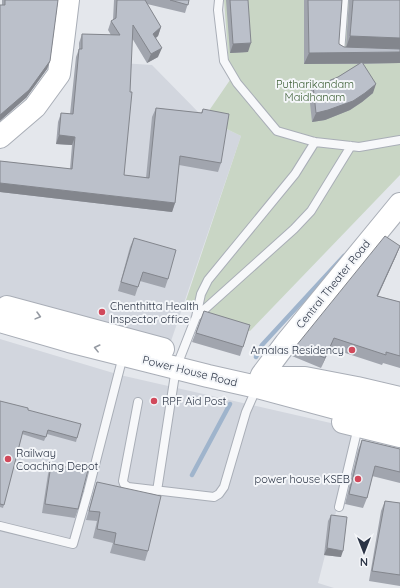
<svg xmlns="http://www.w3.org/2000/svg" width="400" height="588" font-family="Quicksand,sans-serif">
<rect width="100%" height="100%" fill="#e4e7ec"/>
<path fill="#d2d6de" d="M90 61 152 65 204 118 241 136 170 344 0 298V170L73 169Z
M0 339 120 375 357 429 318 583 334 588H0Z"/>
<path fill="#c9d6c5" d="M224 0H400V175L250 331 183 309 241 136 204 118 230 80Z"/>
<g fill="none" stroke-linecap="round" stroke-linejoin="round">
<path stroke="#9fb4cc" stroke-width="4.5" d="M256 357 262 345 344 256
M192 475 230 404"/>
<g stroke="#a9aeb7" stroke-width="10">
<path id="lane" d="M219 0 218 10 224 61 237 83 277 131 315 142 351 146 359 147 400 140
M341 53H340L344 0
M196 317 201 294 208 280 295 174 315 142
M138 402 123 481 124 484 128 487 214 497 219 494 224 487 246 412 257 387
M157 491 176 368 196 317 294 229 311 211 351 146
M339 507 358 427
M0 526 73 544 88 492 123 356"/>
</g>
<g stroke="#a9aeb7" stroke-width="24">
<path id="secondary" d="M0 137 35 107 59 74 68 0
M7 307 163 349
M0 321 69 341 208 376 257 387 365 416 380 412 400 418
M275 378H305L357 388 400 398
M257 387 262 375 286 343 400 204
M318 388 369 400 380 412
M343 422 400 436"/>
</g>
<use href="#lane" stroke="#f7f8fa" stroke-width="8"/>
<use href="#secondary" stroke="#fff" stroke-width="22"/>
</g>
<path fill="#a1a5ae" d="M2 0H58L50 61 47 69 26 98 2 5Z
M114 0H189L185 13 147 4 161 27 158 36 156 38 158 57 147 63 132 38 124 175 146 178 152 117 156 108 201 113 203 109 221 163 218 172 179 165 175 203 172 212 0 192V161L70 169 72 145 56 144 58 122 61 113 70 114 76 57 79 49V43L82 34 111 35 108 30 111 21 113 20Z
M226 0H248V52L230 53Z
M304 0H342L339 41V44L344 47H346L349 0H400V63L363 64 373 93 362 102 350 110 325 120 312 122 309 94 313 85 326 82 338 77 359 64H304Z
M134 238 168 279 165 288 140 281 135 296 118 291 130 247Z
M400 246 396 256 378 296 400 302V368L383 363 382 365 330 348 321 368 292 356 296 346Z
M204 311 243 347 240 356 192 342Z
M0 401 28 410 77 438 76 442 47 434 44 441 22 434 3 508 0 507Z
M362 440 400 449V483L372 476 367 498 363 508 345 504 358 450Z
M51 465 78 509 75 518 42 513 48 474Z
M97 482 148 551 145 561 110 553 113 543 93 538 97 521 86 520 94 491Z
M385 501 400 503V586L369 581 381 511Z
M331 515 341 557 324 555 328 521Z"/>
<path fill="#83868d" d="M161 27 158 36 150 42 153 34Z
M350 36 400 38V49L346 48Z
M251 43 248 52 230 53 233 44Z
M162 48 158 57 147 63 151 54Z
M400 52V63L304 64 309 53Z
M50 61 47 69 26 98 0 121V115Z
M376 84 373 93 362 102 350 110 325 120 312 122 316 113Z
M59 135 75 137 72 145 56 144Z
M0 183 175 203 172 212 0 192Z
M400 246 396 256 373 306 377 296Z
M334 338 330 348 321 368 325 358Z
M327 548 343 551 341 557 324 555Z"/>
<path fill="#bbc0ca" stroke="#83868d" d="M5 0H58L50 61 29 90 0 115V5H5Z
M117 0H145L161 27 153 34 162 48 151 54 133 25 130 92H132L124 175 149 178 156 108 202 113 203 109 229 114 221 163 180 156 175 203 0 183V161L72 169 75 137 59 135 61 113 73 114 79 49H82V34L120 35 111 21 116 18Z
M170 0H189L188 5Z
M230 0H248L251 43 233 44Z
M308 0H342L339 41V44L344 47 400 49V52L309 53Z
M353 0H400V38L350 36Z
M362 62 376 84 365 93 353 101 328 110 316 113 313 85 326 82 338 77Z
M385 236 400 246 377 296 400 302V356L386 352V355L334 338 325 358 296 346Z
M134 238 176 250 168 279 143 272 138 287 121 282Z
M204 311 250 325 243 347 196 333Z
M0 401 28 408V410L81 424 77 438 48 430 46 437 23 431 4 505 0 504Z
M362 440 400 449V472L375 466 367 498 349 494Z
M51 465 88 470 78 509 45 504Z
M97 482 161 496 148 551 114 544 116 533 97 529 100 512 89 511Z
M385 501 400 503V575L372 571Z
M331 515 347 517 343 551 327 548Z"/>
<defs><path id="oneway-chevron" d="M-2-3.5L2.5 0L-2 3.5" fill="none" stroke-width="1.6" stroke-linecap="round" stroke-linejoin="round"/></defs>
<g stroke="#959aa2">
<use href="#oneway-chevron" transform="translate(38 316) rotate(15)"/>
<use href="#oneway-chevron" transform="translate(97 348) rotate(-166)"/>
</g>
<g fill="#d1495b" stroke="#f4f6f9" stroke-width="1.5">
<circle cx="102" cy="312" r="4"/>
<circle cx="352" cy="350" r="4"/>
<circle cx="154" cy="401" r="4"/>
<circle cx="8" cy="459" r="4"/>
<circle cx="358" cy="479" r="4"/>
</g>
<g text-anchor="middle" dominant-baseline="central" stroke-width="4" stroke-linejoin="round" paint-order="stroke">
<g font-size="11" fill="#3f6138" stroke="#f4f6f9">
<text x="315" y="84">Putharikandam<tspan x="315" dy="13">Maidhanam</tspan></text>
</g>
<g font-size="11" fill="#2b3445" stroke="#f4f6f9">
<text transform="translate(333 284) rotate(-51)">Central Theater Road</text>
<text transform="translate(190 371) rotate(14)">Power House Road</text>
</g>
<g font-size="11" fill="#2b3445" stroke="#f4f6f9" text-anchor="start">
<text x="110" y="306">Chenthitta Health<tspan x="110" dy="13">Inspector office</tspan></text>
<text x="344" y="350" text-anchor="end">Amalas Residency</text>
<text x="162" y="401">RPF Aid Post</text>
<text x="16" y="453">Railway<tspan x="16" dy="13">Coaching Depot</tspan></text>
<text x="350" y="479" text-anchor="end">power house KSEB</text>
</g>
</g>
<g transform="translate(364 552) rotate(180)" stroke="#f4f6f9" stroke-width="3" paint-order="stroke">
<path d="M0-3L7 15L0 10L-7 15Z" fill="#2b3445"/>
<text y="-6" font-size="11" font-weight="bold" text-anchor="middle" fill="#2b3445">N</text>
</g>
</svg>
